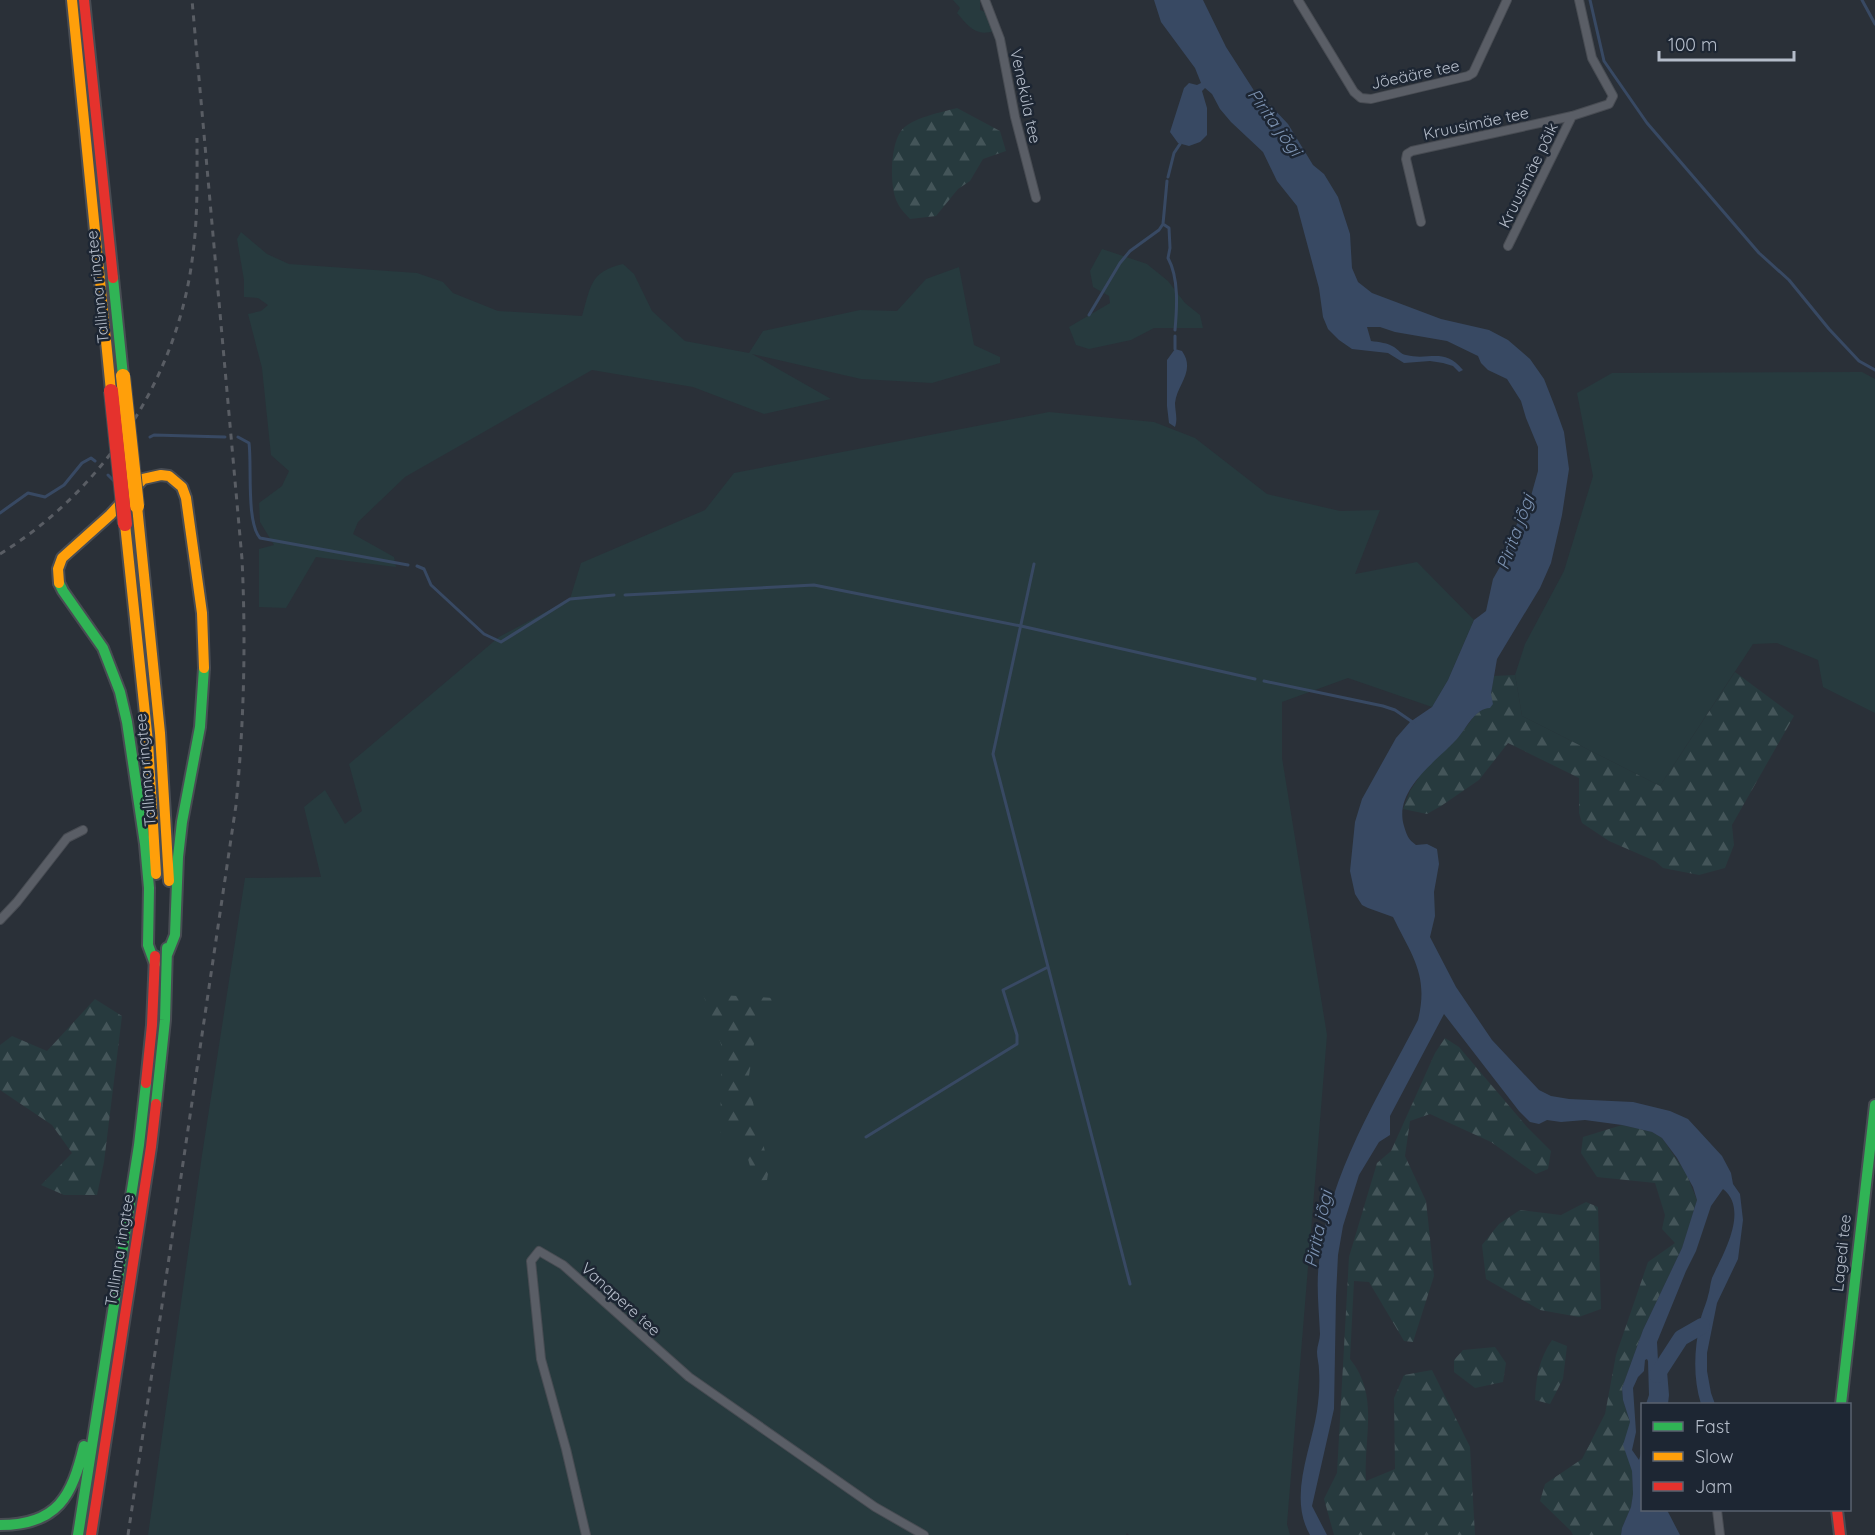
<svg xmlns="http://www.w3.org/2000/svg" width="1875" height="1535" font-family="Quicksand,sans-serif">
<defs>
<pattern id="forest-firs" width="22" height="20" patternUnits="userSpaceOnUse" patternTransform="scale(1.5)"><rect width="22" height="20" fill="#273a3e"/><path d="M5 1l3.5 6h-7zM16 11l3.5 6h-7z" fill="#445559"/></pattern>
</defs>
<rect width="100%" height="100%" fill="#2a3038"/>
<path fill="#273a3e" d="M953 0H980V10L986 12 994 31C976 37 968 26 957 13L960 8Z
M241 232 267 254 289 264 417 273 443 282 453 293 498 311 582 316C591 287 589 272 623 264L634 274 652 311 685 341 749 353 763 331 860 310 897 311 926 279 959 267 974 345 1000 357V363L932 383 861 379 752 354 831 399 764 414 693 387 592 370 405 477 358 522 353 534 394 557 396 567 316 557 286 608 259 607V549L274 545 260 522 259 503 282 486 289 471 271 455 262 368 248 314 261 311 268 305 258 298 244 297V280L237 239Z
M1102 249 1147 264 1168 281 1185 303 1200 315 1203 328H1154L1131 340 1089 349 1076 345 1069 327 1110 303 1109 296 1093 287 1090 271Z
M1862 372 1875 379V713L1823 687 1818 660 1777 643 1753 644 1660 786 1522 716 1515 675 1525 644 1564 571 1593 476 1577 393 1612 373Z
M1049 412 1154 422 1195 438 1267 494 1340 511 1380 510 1355 574 1417 562 1474 620 1448 680 1432 707 1348 678 1282 702V758L1327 1035 1287 1524 1290 1535H1129L1127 1533 1126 1535H148L202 1155 245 878 321 877 304 807 325 790 345 824 362 811 349 764 499 637 570 599 581 563 705 510 734 473Z"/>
<path fill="url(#forest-firs)" d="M957 108 1000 131 1006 151 983 159 970 181 958 189 936 216 910 219C906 214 901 210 898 204 889 189 890 146 901 131 910 118 943 112 957 108Z
M1735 672 1794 716 1732 825 1734 845 1725 868 1699 875 1663 868 1655 861 1609 841 1582 823 1579 813V778L1508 743 1479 780 1441 806 1427 814 1403 809 1410 791 1423 771 1456 740 1476 714 1485 708 1491 694 1494 676 1515 675 1522 716 1660 786Z
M703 994 773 998 755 1037 748 1082 769 1168 767 1180 754 1181 744 1144 720 1132 722 1047Z
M95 999 122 1016 104 1162 97 1195H64L41 1185 72 1153 52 1125 0 1090V1045L12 1036 47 1051Z
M1445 1038 1459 1047 1527 1127 1551 1151 1548 1169 1536 1174 1491 1142 1430 1114 1410 1121 1405 1156 1426 1201 1434 1276 1413 1342 1404 1341 1369 1282 1354 1281 1350 1359C1380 1396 1363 1438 1366 1481L1395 1469 1394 1398 1404 1375 1432 1370 1470 1447 1475 1535H1334L1324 1499 1337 1473 1349 1257 1377 1163 1391 1151 1435 1053Z
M1622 1125 1652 1132 1662 1138 1686 1173 1697 1200 1682 1248 1643 1330 1622 1388 1623 1400 1630 1422 1633 1494 1631 1507 1622 1528 1621 1535H1573L1571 1531 1540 1501 1545 1484 1582 1459 1605 1414 1616 1355 1648 1262 1675 1243 1662 1229 1665 1215 1655 1183 1597 1177 1581 1153 1583 1137Z
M1586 1202 1598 1207 1601 1309 1579 1317 1540 1310 1486 1279 1482 1245 1499 1224 1520 1210 1561 1215Z
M1552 1340 1567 1346 1563 1379 1550 1404 1535 1400C1536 1377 1539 1359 1552 1340Z
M1495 1347 1506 1363 1503 1382 1475 1388 1454 1372V1360L1463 1350Z"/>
<path fill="#384963" d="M1154 0H1203L1226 47 1253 89 1258 99 1271 106 1288 124 1313 165 1324 174 1338 197 1350 234 1352 268 1358 282 1372 293 1441 319 1489 330 1508 340 1530 359 1544 379 1555 407 1564 432 1569 469 1562 515 1551 563 1540 588 1497 659 1491 694 1493 704 1490 708C1475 708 1466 729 1457 739 1437 761 1393 790 1404 826 1407 836 1408 839 1416 845L1427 844 1437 849 1439 864 1434 892 1435 916 1430 937 1456 987 1492 1040 1539 1090 1551 1096 1569 1099 1633 1102 1670 1111 1688 1119 1722 1156 1731 1173 1733 1184 1740 1194 1743 1220 1738 1259 1717 1303 1707 1353V1371L1711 1393 1715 1404H1701C1693 1378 1694 1350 1700 1323 1701 1314 1706 1305 1708 1296 1710 1290 1710 1284 1712 1278 1722 1256 1750 1210 1723 1189L1711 1206 1696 1251 1686 1271 1657 1342 1658 1361 1667 1371 1669 1395 1668 1404H1646L1649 1395 1648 1361 1647 1359 1645 1360 1644 1371 1638 1377 1633 1388 1636 1432 1632 1450 1639 1460 1642 1450V1510H1667L1680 1535H1621L1622 1528 1631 1507 1633 1494 1632 1471 1623 1445 1630 1422 1623 1400 1622 1388 1643 1330 1682 1248 1697 1200 1693 1187 1677 1158 1662 1138 1652 1132 1622 1125 1585 1120 1561 1122 1547 1120 1539 1124 1530 1122 1519 1111 1444 1014 1390 1116V1135L1379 1142 1359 1175 1343 1226 1338 1255 1336 1296 1334 1409 1312 1506 1327 1535H1310C1288 1497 1311 1450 1317 1411 1319 1397 1320 1384 1319 1370 1319 1364 1317 1358 1317 1352 1317 1346 1320 1340 1320 1334 1319 1310 1316 1286 1319 1262 1329 1172 1378 1098 1418 1020 1429 975 1412 956 1393 917L1368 908 1362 905 1355 894 1350 871 1355 822 1362 799 1396 738 1410 722 1432 707 1448 680 1474 620 1486 611 1493 579 1509 551 1513 532 1531 496 1538 471V447L1526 418 1521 401 1507 379 1488 370 1481 363 1478 356 1447 341 1395 332 1380 327H1367L1371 341C1379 342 1388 343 1394 347 1399 350 1400 354 1406 355 1429 361 1444 347 1463 370L1459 372 1453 366 1443 363 1430 361 1404 363 1388 353 1352 349 1339 340 1328 329 1323 317 1319 288 1297 206 1277 181 1263 152 1231 122 1220 109 1212 94 1205 88 1202 91 1207 108V135L1200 142 1189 146 1178 143 1170 132 1184 88 1189 83 1197 85 1201 83 1195 68 1161 22Z
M1175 349 1182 351C1196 371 1177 384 1175 403 1175 411 1178 419 1175 427L1169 423 1167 406V360Z"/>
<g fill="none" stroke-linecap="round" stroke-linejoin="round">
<path stroke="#384963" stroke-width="3" d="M1590 0 1604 61 1647 123 1759 253 1789 280 1829 329 1859 361 1875 370
M1862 0 1875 24
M1168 177 1174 153 1180 144
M1163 224 1169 228 1170 248 1168 258C1179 278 1177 308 1175 330
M1089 315 1120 263 1130 251 1159 230 1163 224 1167 181
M1175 336V349
M150 437 154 435 225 437
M238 437 249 443C252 465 246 522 260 538L408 565
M108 475 114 481 115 480
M0 513 28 493 45 497 64 485 82 463 91 458 95 461
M1034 564 993 754 1130 1284
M417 566 424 569 431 585 484 634 501 642 570 599 614 595
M625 595 814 585 1021 626 1255 679
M1264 681 1383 706 1395 710 1414 723
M866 1137 1017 1044V1035L1003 990 1048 967"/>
<path stroke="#384963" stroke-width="16" d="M1657 1375 1681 1338 1702 1326"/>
<g stroke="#484c53" stroke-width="10">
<path id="street" d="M985 0 1000 39 1015 117 1036 198
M1298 0 1354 92 1361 98 1371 99 1468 76 1473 73 1507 0
M1421 222 1406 159 1407 154 1412 151 1572 116 1609 104 1613 96 1592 58 1579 0
M1508 246 1572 116
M0 920 17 902 67 838 83 830
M1717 1510 1720 1535
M586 1535 566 1449 541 1359 531 1261 539 1251 563 1265 689 1377 875 1507 924 1535"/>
</g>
<g stroke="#484c53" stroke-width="14">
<path id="fast" d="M113 278 123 376
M59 583 63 591 103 648 120 692 127 722 145 844 149 888 148 945 155 964
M167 955 175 935 178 857 182 822 200 727 204 668
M156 1104 165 1020 167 948
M1841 1404 1875 1105
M0 1525C58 1525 72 1496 84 1446
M78 1535 139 1145 146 1083"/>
</g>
<g stroke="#484c53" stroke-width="14">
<path id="slow" d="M72 0 111 391
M137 506 160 733 169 881
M125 524 148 742 156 874
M59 583 58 569 62 558 110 515 143 479 161 475 169 476 182 487 186 498 202 613 204 668"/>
</g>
<g stroke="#484c53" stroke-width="14">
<path id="jam" d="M84 0 113 278
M146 1083 152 1025 155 956
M1837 1510 1840 1535
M91 1535 151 1147 156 1104"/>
</g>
<use href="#street" stroke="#5a5e66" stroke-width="8"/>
<use href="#fast" stroke="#30b455" stroke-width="10"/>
<use href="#slow" stroke="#ff9f0a" stroke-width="10"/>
<use href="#jam" stroke="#e5322d" stroke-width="10"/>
<path stroke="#595d64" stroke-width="3" stroke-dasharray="6 6" stroke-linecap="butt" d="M0 554C105 489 179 376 193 253 198 215 197 176 197 138
M128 1535 236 805C244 723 246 642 242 559L192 0"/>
<g stroke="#474c53" stroke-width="16" stroke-linecap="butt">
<path id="slow-bridge" d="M123 376 137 506"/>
</g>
<g stroke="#474c53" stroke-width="16" stroke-linecap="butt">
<path id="jam-bridge" d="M111 391 125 524"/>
</g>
<use href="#slow-bridge" stroke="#ff9f0a" stroke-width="14"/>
<use href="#jam-bridge" stroke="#e5322d" stroke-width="14"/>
</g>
<g text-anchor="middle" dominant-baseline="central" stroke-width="5" stroke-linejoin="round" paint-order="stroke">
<g font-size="16" fill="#b4bcc9" stroke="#1d2633">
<text transform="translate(1415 74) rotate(-12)">Jõeääre tee</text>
<text transform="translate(1026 96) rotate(78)">Veneküla tee</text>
<text transform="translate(1476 123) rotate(-12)">Kruusimäe tee</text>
<text transform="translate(1528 175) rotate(-64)">Kruusimäe põik</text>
<text transform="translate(97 287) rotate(-96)">Tallinna ringtee</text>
<text transform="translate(145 770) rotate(-95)">Tallinna ringtee</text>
<text transform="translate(119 1250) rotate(-81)">Tallinna ringtee</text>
<text transform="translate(1841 1253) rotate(-84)">Lagedi tee</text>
<text transform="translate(621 1299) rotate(42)">Vanapere tee</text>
</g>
<g font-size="18" font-style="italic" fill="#7c92b1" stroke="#1d2633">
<text transform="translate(1275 122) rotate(54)">Pirita jõgi</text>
<text transform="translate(1515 532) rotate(-70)">Pirita jõgi</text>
<text transform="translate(1318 1229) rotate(-78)">Pirita jõgi</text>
</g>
</g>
<rect x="1641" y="1403" width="210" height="108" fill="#1d2633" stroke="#59626f" stroke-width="1.5"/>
<rect x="1653" y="1422" width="30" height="9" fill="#30b455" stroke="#59626f" stroke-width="1.5"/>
<text x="1695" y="1433" font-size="18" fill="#b4bcc9">Fast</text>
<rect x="1653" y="1452" width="30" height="9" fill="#ff9f0a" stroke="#59626f" stroke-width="1.5"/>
<text x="1695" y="1463" font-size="18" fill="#b4bcc9">Slow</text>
<rect x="1653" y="1482" width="30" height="9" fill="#e5322d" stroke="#59626f" stroke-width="1.5"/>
<text x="1695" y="1493" font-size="18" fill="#b4bcc9">Jam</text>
<path d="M1659 51v9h135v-9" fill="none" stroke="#b4bcc9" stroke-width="3"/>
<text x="1668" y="51" font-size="18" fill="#b4bcc9" stroke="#1d2633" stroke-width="4.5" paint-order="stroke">100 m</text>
</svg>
